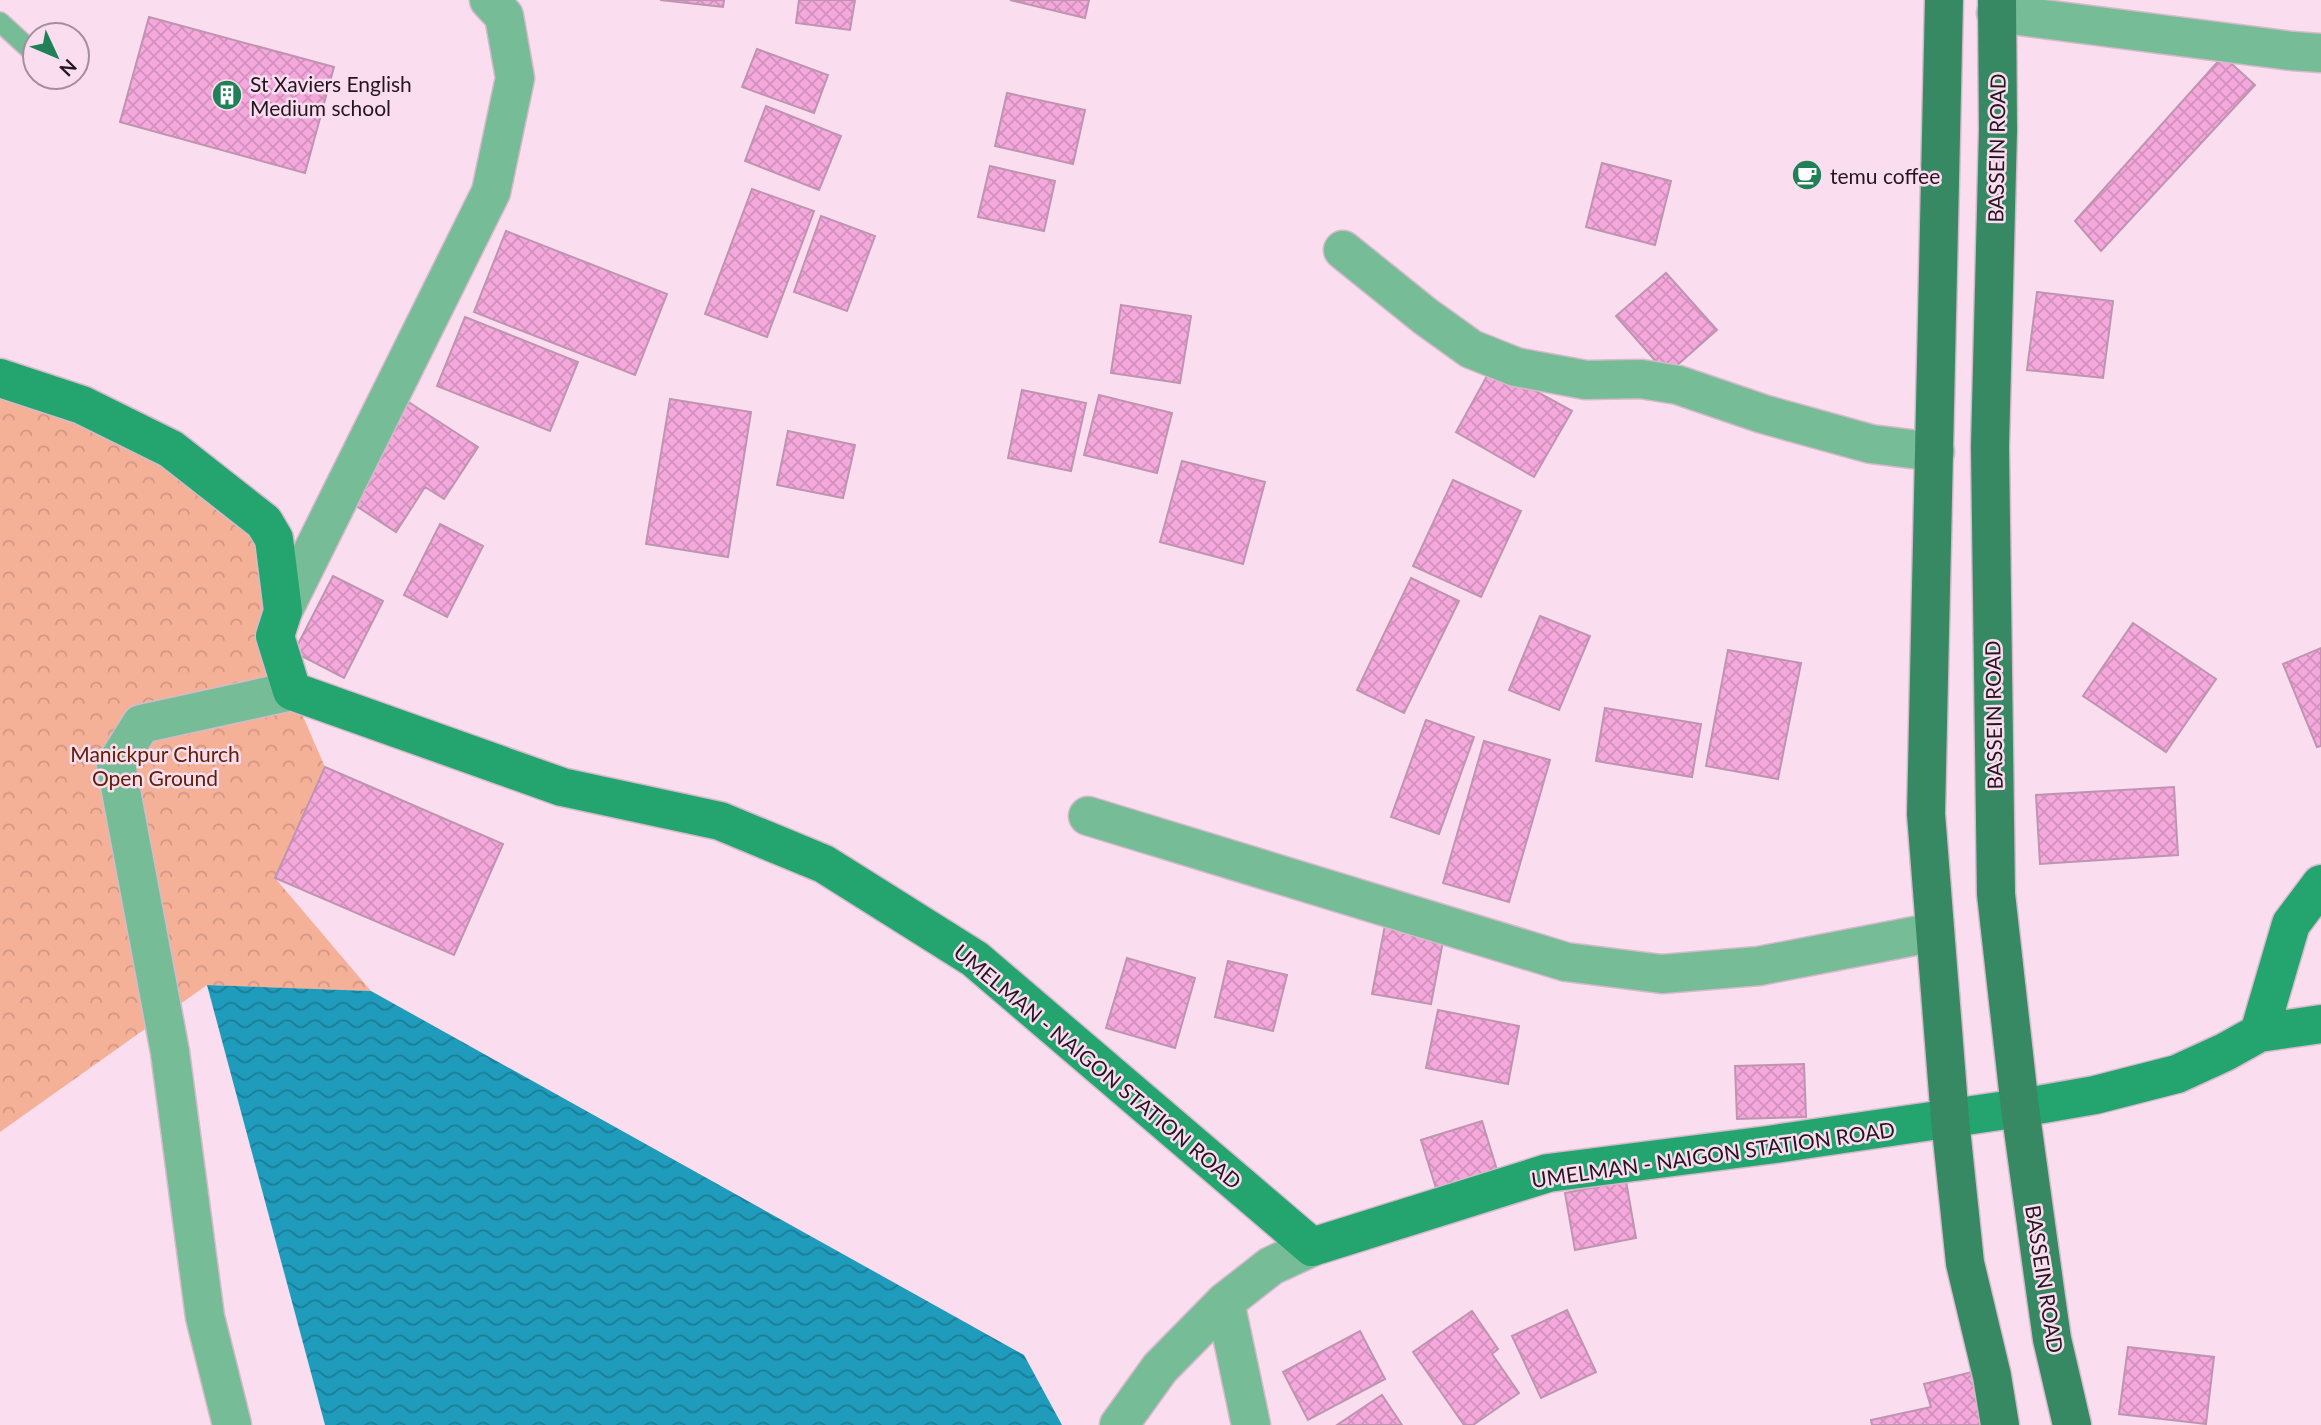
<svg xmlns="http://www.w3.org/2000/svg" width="2321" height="1425" font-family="Lato,sans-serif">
<defs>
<pattern id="park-crowns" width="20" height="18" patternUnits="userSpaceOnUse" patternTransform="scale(1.75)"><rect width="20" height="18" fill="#f5b098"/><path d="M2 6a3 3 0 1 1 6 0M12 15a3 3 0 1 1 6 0" fill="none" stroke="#d29683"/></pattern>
<pattern id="water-waves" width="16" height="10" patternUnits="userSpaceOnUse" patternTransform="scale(1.75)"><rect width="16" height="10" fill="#1f9bbb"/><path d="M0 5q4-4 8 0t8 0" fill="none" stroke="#1b7d98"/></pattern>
<pattern id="building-cross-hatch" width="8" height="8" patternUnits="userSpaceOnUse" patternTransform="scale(1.75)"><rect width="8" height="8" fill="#f5a8db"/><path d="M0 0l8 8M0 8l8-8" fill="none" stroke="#d290bc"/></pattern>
</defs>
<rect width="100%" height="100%" fill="#fadeef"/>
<path fill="url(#park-crowns)" d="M0 389 172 456 272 539 292 691 325 767 275 878 371 991 207 985 0 1132Z"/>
<path fill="url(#water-waves)" d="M207 985 371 991 1024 1355 1062 1425H325Z"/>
<path fill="url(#building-cross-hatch)" stroke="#bf94b0" stroke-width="2" d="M660 0H724L723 7Z
M799 0H855L850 30 796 23Z
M1010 0H1089L1085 18Z
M149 17 334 67 305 173 120 122Z
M757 49 828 75 814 113 742 87Z
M2223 56 2255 85 2101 251 2075 221Z
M1007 93 1085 110 1073 164 995 146Z
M766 106 841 136 819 190 745 161Z
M1602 163 1671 181 1655 245 1586 227Z
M990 166 1055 181 1044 231 978 217Z
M752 189 814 211 767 337 705 314Z
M821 216 875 236 847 311 794 292Z
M506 231 667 294 635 375 474 312Z
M1666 273 1717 330 1667 374 1616 316Z
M2037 292 2113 301 2103 378 2027 370Z
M1121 305 1191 316 1180 383 1111 373Z
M465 317 578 362 550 431 437 386Z
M1492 367 1572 411 1534 477 1456 432Z
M1022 390 1086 403 1071 471 1008 458Z
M1099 395 1172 413 1157 473 1084 455Z
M670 399 751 412 728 557 646 544Z
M407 401 478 447 444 499 425 487 396 532 344 498Z
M788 431 855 445 843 498 777 485Z
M1182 461 1265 482 1243 564 1160 542Z
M1453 480 1521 511 1481 597 1413 566Z
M440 524 483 546 447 617 404 595Z
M333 576 383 601 344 678 294 652Z
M1411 578 1459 601 1404 713 1357 690Z
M1540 616 1590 636 1559 710 1509 690Z
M2133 623 2216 679 2166 752 2083 696Z
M2321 648V746L2317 747 2283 664Z
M1728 650 1801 663 1778 779 1706 766Z
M1605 708 1701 724 1692 777 1596 761Z
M1426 720 1474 737 1439 834 1391 817Z
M1484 741 1550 760 1509 902 1443 883Z
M325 767 503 844 454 955 275 878Z
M2174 787 2178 855 2040 864 2036 795Z
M1385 925 1444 936 1431 1004 1372 994Z
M1127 958 1195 978 1175 1048 1106 1028Z
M1228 961 1287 975 1273 1031 1215 1017Z
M1438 1010 1519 1026 1508 1084 1426 1068Z
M1804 1064 1806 1117 1737 1119 1735 1066Z
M1482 1121 1501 1183 1440 1201 1421 1140Z
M1626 1181 1636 1238 1575 1250 1565 1193Z
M1567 1310 1596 1372 1541 1398 1512 1336Z
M1472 1311 1498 1349 1492 1354 1519 1393 1473 1425H1464L1413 1352Z
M1360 1331 1385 1379 1308 1420 1283 1372Z
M2128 1347 2214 1357 2206 1424 2119 1414Z
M1972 1372 1985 1425H1872L1871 1420 1931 1407 1924 1384Z
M1382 1395 1402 1425H1337Z"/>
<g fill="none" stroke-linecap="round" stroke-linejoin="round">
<g stroke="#d4baca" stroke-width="22">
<path id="lane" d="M0 22 35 54"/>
</g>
<g stroke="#d4baca" stroke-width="41">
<path id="street" d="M1996 13 2292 51 2321 53
M1343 250 1425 316 1471 349 1516 367 1586 380 1641 379 1678 385 1763 414 1871 444 1935 452
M283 611 491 192 515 78 504 16 489 0
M1088 816 1566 962 1662 974 1759 966 1935 932
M1225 1302 1251 1425
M232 1425 205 1317 170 1052 116 764 141 724 292 691
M1119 1425 1160 1368 1225 1302 1271 1266 1312 1247"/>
</g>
<g stroke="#d4baca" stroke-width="41">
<path id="secondary" d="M0 378 82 405 171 449 264 522 274 539 283 611 275 636 292 691 562 787 720 821 824 864 975 959 1312 1247 1548 1173 1768 1145 2020 1108 2095 1095 2177 1074 2225 1052 2259 1033 2291 924 2321 884
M2259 1033 2321 1024"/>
</g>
<g stroke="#d4baca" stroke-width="41">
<path id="primary" d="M1944 0 1926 814 1950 1119 1965 1263 1992 1376 2000 1425
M1997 0 1998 130 1990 447 1996 894 2020 1108 2046 1297 2052 1339 2072 1425"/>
</g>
<use href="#lane" stroke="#76bc97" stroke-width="19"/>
<use href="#street" stroke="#76bc97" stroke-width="38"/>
<use href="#secondary" stroke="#24a570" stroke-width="38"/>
<use href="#primary" stroke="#378963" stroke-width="38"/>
</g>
<defs>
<g id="building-disc" transform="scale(1.575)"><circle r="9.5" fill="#208057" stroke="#fadeef"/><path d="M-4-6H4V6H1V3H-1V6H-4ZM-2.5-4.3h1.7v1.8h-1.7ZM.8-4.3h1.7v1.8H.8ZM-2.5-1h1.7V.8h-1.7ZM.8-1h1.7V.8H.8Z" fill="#fff"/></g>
<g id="cafe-disc" transform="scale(1.575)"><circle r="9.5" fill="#208057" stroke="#fadeef"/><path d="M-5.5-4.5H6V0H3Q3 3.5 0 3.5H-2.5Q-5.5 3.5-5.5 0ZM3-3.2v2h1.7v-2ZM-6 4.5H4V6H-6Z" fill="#fff"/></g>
</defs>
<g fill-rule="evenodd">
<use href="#building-disc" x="227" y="95"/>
<use href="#cafe-disc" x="1807" y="175"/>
</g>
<g text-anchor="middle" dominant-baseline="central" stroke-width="5" stroke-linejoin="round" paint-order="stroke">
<g font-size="21" fill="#251520" stroke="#fadeef" text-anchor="start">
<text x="250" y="83">St Xaviers English<tspan x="250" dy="24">Medium school</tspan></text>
<text x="1830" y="175">temu coffee</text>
</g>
<g font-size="21" fill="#251520" stroke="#fadeef">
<text transform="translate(1996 148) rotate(-89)">BASSEIN ROAD</text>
<text transform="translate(1993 715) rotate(-91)">BASSEIN ROAD</text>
<text transform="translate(1098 1066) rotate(40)">UMELMAN - NAIGON STATION ROAD</text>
<text transform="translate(1713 1154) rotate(-8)">UMELMAN - NAIGON STATION ROAD</text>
<text transform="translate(2045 1279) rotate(81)">BASSEIN ROAD</text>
</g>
<g font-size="21" fill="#612004" stroke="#fadeef">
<text x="155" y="753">Manickpur Church<tspan x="155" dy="24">Open Ground</tspan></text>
</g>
</g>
<g transform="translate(56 56) rotate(134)"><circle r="33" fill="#fadeef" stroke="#a58e9c" stroke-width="2"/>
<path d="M0-5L12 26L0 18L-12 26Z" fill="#208057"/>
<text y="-10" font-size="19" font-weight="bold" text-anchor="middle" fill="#251520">N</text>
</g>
</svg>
